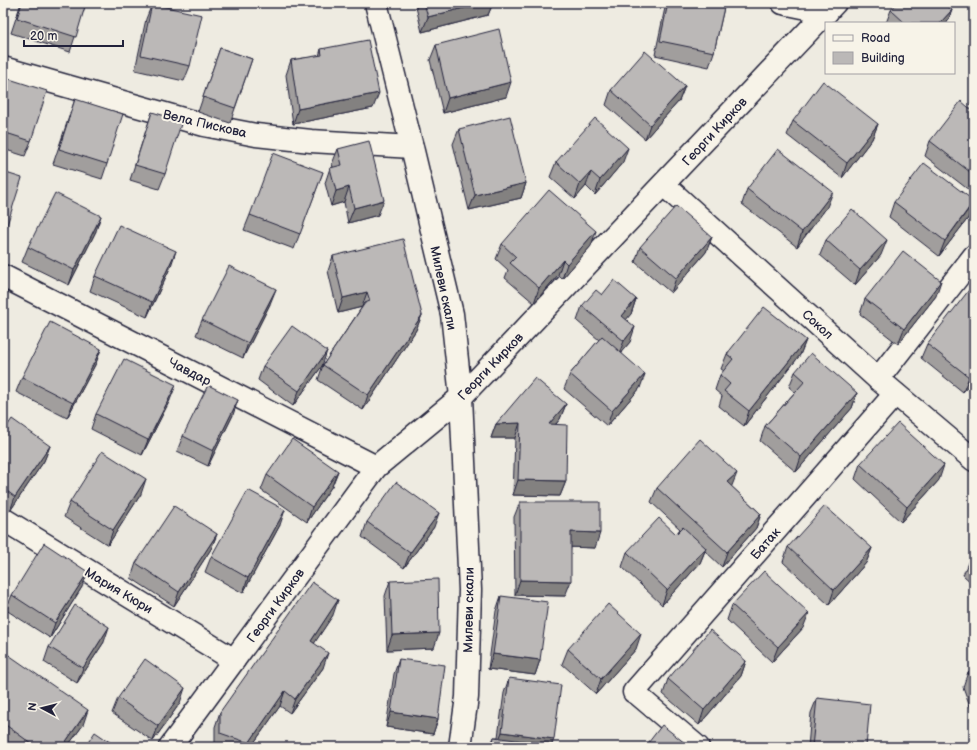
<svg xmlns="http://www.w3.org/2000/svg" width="977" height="750" font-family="'Balsamiq Sans',sans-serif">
  <rect width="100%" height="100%" fill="#eeebe1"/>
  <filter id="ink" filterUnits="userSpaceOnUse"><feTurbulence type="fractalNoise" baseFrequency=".025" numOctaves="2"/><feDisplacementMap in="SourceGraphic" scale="8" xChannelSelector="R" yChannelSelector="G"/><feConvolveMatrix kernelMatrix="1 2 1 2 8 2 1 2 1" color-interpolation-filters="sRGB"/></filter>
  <g filter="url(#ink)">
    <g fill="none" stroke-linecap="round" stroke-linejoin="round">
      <defs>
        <polyline id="service" points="634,692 699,747"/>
        <g id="minor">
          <polyline points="783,3 827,12"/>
          <polyline points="3,68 204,125 256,135 311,141 412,147"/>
          <polyline points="664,185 878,379 974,460"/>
          <polyline points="3,276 376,467"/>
          <polyline points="878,379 974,256"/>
          <polyline points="3,519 234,660"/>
          <polyline points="634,692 895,394"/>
          <polyline points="170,747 376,467 461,397"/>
        </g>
        <g id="tertiary">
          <polyline points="376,3 412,147 452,314 461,397 470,590 467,697 460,747"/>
          <polyline points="461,397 835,3"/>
        </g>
      </defs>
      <use href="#service" stroke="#22223b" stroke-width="23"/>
      <use href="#minor" stroke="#22223b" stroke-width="25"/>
      <use href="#tertiary" stroke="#22223b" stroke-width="25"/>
      <use href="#service" stroke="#f7f3e8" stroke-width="20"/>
      <use href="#minor" stroke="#f7f3e8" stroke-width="22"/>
      <use href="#tertiary" stroke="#f7f3e8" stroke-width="22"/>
    </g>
    <g fill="#a19e9d" stroke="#22223b">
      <polygon points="21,3 86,3 70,52 11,33"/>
      <polygon points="415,3 493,3 488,15 422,32"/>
      <polygon points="666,3 725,3 714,52 709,67 655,55"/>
      <polygon points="152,4 190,66 184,81 135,70 146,19"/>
      <polygon points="891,10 952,10 947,23 886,23"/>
      <polygon points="436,45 506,97 443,113 430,60"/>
      <polygon points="220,48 252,59 230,123 198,112"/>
      <polygon points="321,49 373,108 293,124 286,75 291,60 319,56"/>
      <polygon points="3,77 31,141 25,156 3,149"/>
      <polygon points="685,86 679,101 645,139 606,105 611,90"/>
      <polygon points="974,95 974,108 970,105"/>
      <polygon points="75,99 107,164 102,179 53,164"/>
      <polygon points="152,112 165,174 159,189 130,180 147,127"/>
      <polygon points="974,112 974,194 925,156 930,141"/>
      <polygon points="793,121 878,124 872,139 842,178 787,135"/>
      <polygon points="459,129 526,183 521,198 469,210 453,144"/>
      <polygon points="338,149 378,215 348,223 344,202 331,206 325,183 330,168 333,167 332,164"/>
      <polygon points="556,162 623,162 595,195 586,186 575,199 550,177"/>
      <polygon points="3,172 6,228 3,236"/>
      <polygon points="323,172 294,249 244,230 250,215"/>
      <polygon points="747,189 827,207 797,247 742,204"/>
      <polygon points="894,202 974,203 969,217 939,256 889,217"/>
      <polygon points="96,231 69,285 22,262 28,247"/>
      <polygon points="712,237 706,252 671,293 635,262 640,247"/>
      <polygon points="826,240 881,255 855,285 820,255"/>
      <polygon points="502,244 591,246 562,279 558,275 534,303 505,278 508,270 496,259"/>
      <polygon points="333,256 422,315 416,330 363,410 318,380 323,365 362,307 338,313 328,271"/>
      <polygon points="171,266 147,317 90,291 95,276"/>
      <polygon points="974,294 974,379 963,392 921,358 927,344"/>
      <polygon points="602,295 636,299 631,314 626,319 630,342 621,352 640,388 607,426 564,389 570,374 599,340 577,321 582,306"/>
      <polygon points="936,296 898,344 860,314 865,299"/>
      <polygon points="270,304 243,358 196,335 202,320"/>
      <polygon points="806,340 800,355 744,426 719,406 722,396 715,390 720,375 724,371 721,369 727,354"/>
      <polygon points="101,349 96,363 67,418 16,392 22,377"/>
      <polygon points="263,366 322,366 293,406 258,380"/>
      <polygon points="795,372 857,393 852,408 796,472 760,441 765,426 795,392 789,387"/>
      <polygon points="170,400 142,455 91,429 96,414"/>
      <polygon points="566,404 560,419 556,424 566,481 560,496 513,495 515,438 491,438 496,424"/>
      <polygon points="233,415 208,466 177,451 183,436"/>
      <polygon points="3,432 50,446 44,461 10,511 3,507"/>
      <polygon points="860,464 939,480 901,522 855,479"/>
      <polygon points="338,471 332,486 307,522 261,490 267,475"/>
      <polygon points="732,487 761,514 756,528 722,567 705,551 700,563 662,605 622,567 627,552 676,534 680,529 651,502 657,488"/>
      <polygon points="141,494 108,545 64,517 70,502"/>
      <polygon points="520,502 595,548 571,547 565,596 515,595 514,517"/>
      <polygon points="367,522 434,527 404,568 362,537"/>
      <polygon points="280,525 243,593 205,572 211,557"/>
      <polygon points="217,534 211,549 174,606 131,578 136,563"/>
      <polygon points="788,547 872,548 866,563 829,605 783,562"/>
      <polygon points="974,554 974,585 963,575 969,560"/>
      <polygon points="390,581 434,648 387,650 385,596"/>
      <polygon points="82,587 50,638 6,610 12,595"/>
      <polygon points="501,596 540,660 535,675 488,669 496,611"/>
      <polygon points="732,605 803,628 772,662 727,620"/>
      <polygon points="333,615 314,643 323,668 290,713 280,706 251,747 215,747 215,727 220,712"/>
      <polygon points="104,642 77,683 44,662 49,647"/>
      <polygon points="568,649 636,649 596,694 562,664"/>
      <polygon points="3,651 83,725 67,747 10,747 3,742"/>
      <polygon points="399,659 438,719 433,734 386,727 394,674"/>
      <polygon points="746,661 741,676 699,725 663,694 668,679"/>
      <polygon points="974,670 974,717 963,687 968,672"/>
      <polygon points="509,678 552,744 552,747 490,747 494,737 498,737 504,693"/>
      <polygon points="118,698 180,703 153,741 112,713"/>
      <polygon points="817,698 866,747 808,747 811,713"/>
    </g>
    <g fill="#838180" stroke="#22223b">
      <polygon points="483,3 493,3 488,15 422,32 428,17"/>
      <polygon points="952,10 947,23 940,23"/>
      <polygon points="511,82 506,97 443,113 448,98"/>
      <polygon points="685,86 679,101 645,139 650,125"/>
      <polygon points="379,93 373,108 293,124 298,109"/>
      <polygon points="878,124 872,139 842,178 847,163"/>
      <polygon points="628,148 623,162 595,195 600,180"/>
      <polygon points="591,172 586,186 575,199 580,184"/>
      <polygon points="526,183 521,198 469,210 475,195"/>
      <polygon points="349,187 344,202 331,206 336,191"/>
      <polygon points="833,192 827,207 797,247 802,232"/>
      <polygon points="384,200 378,215 348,223 354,208"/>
      <polygon points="974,202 969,217 939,256 945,241"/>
      <polygon points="101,216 96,231 69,285 74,270"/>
      <polygon points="596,231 591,246 562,279 567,264"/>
      <polygon points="712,237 706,252 671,293 676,278"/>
      <polygon points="887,240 881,255 855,285 860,270"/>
      <polygon points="176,251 171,266 147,317 152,302"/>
      <polygon points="563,260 558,275 534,303 539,288"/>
      <polygon points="941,281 936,296 898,344 904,329"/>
      <polygon points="276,289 270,304 243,358 248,343"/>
      <polygon points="367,292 362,307 338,313 343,298"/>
      <polygon points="636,299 631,314 617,331 622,316"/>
      <polygon points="422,315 416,330 363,410 368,395"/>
      <polygon points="635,327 630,342 618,356 624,341"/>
      <polygon points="806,340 800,355 744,426 749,411"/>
      <polygon points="101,349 96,363 67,418 73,403"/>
      <polygon points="327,351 322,366 293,406 299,391"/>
      <polygon points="974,371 974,379 963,392 969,377"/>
      <polygon points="645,374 640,388 607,426 612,411"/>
      <polygon points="176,385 170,400 142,455 148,440"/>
      <polygon points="857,393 852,408 796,472 801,457"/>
      <polygon points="238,400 233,415 208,466 213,451"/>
      <polygon points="566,404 560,419 543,439 549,424"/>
      <polygon points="520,423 515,438 491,438 496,424"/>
      <polygon points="50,446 44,461 10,511 15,497"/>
      <polygon points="944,465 939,480 901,522 907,507"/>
      <polygon points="338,471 332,486 307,522 312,507"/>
      <polygon points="737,473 731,488 727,482"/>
      <polygon points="146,479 141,494 108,545 113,530"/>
      <polygon points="518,480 566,481 560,496 513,495"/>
      <polygon points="285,510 280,525 243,593 248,578"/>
      <polygon points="439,513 434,527 404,568 410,553"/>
      <polygon points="761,514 756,528 722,567 727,552"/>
      <polygon points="571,532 600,533 595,548 566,547"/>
      <polygon points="217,534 211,549 174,606 179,592"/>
      <polygon points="706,548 700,563 662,605 667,590"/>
      <polygon points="872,548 866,563 829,605 834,590"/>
      <polygon points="88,572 82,587 50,638 55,623"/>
      <polygon points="520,580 571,581 565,596 515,595"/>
      <polygon points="338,600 333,615 306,656 311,641"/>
      <polygon points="809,613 803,628 772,662 778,647"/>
      <polygon points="109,627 104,642 77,683 83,668"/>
      <polygon points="439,633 434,648 387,650 392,635"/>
      <polygon points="641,634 636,649 596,694 601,679"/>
      <polygon points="328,653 323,668 290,713 295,699"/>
      <polygon points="493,654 540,660 535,675 488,669"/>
      <polygon points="746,661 741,676 699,725 704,710"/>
      <polygon points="185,688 180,703 153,741 158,726"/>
      <polygon points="285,691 280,706 251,747 247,747 249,743"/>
      <polygon points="88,710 83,725 67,747 62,747"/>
      <polygon points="391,712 438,719 433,734 386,727"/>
      <polygon points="502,732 554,739 551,747 496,747"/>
    </g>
    <g fill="#bbb8b7" stroke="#22223b">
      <polygon points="22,3 86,3 76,37 17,18"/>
      <polygon points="424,3 483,3 428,17"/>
      <polygon points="668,3 725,3 714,52 660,41"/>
      <polygon points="897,3 944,3 952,10 940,23 905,23 891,10"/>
      <polygon points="152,4 202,15 190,66 141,55"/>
      <polygon points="499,29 511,82 448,98 436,45"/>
      <polygon points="368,40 379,93 298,109 291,60 322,55 321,49"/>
      <polygon points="220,48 252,59 235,108 203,97"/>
      <polygon points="645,51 685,86 650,125 611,90"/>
      <polygon points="3,77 47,91 31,141 3,132"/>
      <polygon points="823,81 878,124 847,163 793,121"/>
      <polygon points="75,99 123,114 107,164 59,149"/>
      <polygon points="961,101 974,112 974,175 930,141"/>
      <polygon points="152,112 182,121 165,174 135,165"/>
      <polygon points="510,116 526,183 475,195 459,129"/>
      <polygon points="595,118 628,148 600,180 591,172 580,184 556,162"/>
      <polygon points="369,141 384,200 354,208 349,187 336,191 330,168 342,165 338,149"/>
      <polygon points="778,149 833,192 802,232 747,189"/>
      <polygon points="273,153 323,172 300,234 250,215"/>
      <polygon points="924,163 974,201 945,241 894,202"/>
      <polygon points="3,172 22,178 6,228 3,227"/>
      <polygon points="549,190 596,231 567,264 563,260 539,288 510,263 516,257 502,244"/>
      <polygon points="55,193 101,216 74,270 28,247"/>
      <polygon points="676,206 712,237 676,278 640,247"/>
      <polygon points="852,209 887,240 860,270 826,240"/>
      <polygon points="119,225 176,251 152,302 95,276"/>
      <polygon points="403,239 422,315 368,395 323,365 365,303 370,301 367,292 343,298 333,256"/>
      <polygon points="903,251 941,281 904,329 865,299"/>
      <polygon points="229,266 276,289 248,343 202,320"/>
      <polygon points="614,280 636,299 622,316 635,327 624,341 582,306 596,290 602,295"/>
      <polygon points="969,290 974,294 974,371 969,377 927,344"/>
      <polygon points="764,307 806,340 749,411 724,391 730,384 720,375 733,359 727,354"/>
      <polygon points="50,322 101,349 73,403 22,377"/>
      <polygon points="292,326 327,351 299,391 263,366"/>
      <polygon points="602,336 645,374 612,411 570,374"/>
      <polygon points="811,353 857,393 801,457 765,426 805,381 795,372"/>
      <polygon points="124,359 176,385 148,440 96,414"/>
      <polygon points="535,378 566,404 549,424 567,425 566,481 518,480 520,423 496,424"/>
      <polygon points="208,385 238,400 213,451 183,436"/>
      <polygon points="12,419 50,446 15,497 3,488 3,432"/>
      <polygon points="898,423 944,465 907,507 860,464"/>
      <polygon points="292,439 338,471 312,507 267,475"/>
      <polygon points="700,439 737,473 727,482 761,514 727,552 657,488"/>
      <polygon points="102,451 146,479 113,530 70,502"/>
      <polygon points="396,482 439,513 410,553 367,522"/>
      <polygon points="248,490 285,510 248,578 211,557"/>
      <polygon points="520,502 600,502 600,533 571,532 571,581 520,580"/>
      <polygon points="174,506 217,534 179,592 136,563"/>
      <polygon points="825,506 872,548 834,590 788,547"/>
      <polygon points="659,518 676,534 683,527 706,548 667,590 627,552"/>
      <polygon points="44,543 88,572 55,623 12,595"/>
      <polygon points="974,554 974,565 969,560"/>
      <polygon points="764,571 809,613 778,647 732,605"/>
      <polygon points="438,579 439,633 392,635 390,581"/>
      <polygon points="312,582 338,600 311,641 328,653 295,699 285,691 249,743 220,733 220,712"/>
      <polygon points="501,596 548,602 540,660 493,654"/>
      <polygon points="608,604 641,634 601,679 568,649"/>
      <polygon points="75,605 109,627 83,668 49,647"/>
      <polygon points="710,630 746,661 704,710 668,679"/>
      <polygon points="3,651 88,710 62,747 36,747 3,723"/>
      <polygon points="145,659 185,688 158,726 118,698"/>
      <polygon points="399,659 445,665 438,719 391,712"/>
      <polygon points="974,670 974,688 968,672"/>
      <polygon points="509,678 561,685 554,739 502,732"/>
      <polygon points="817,698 870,704 866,747 812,747"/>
      <polygon points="662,725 690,747 645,747"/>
      <polygon points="95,732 117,747 85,747"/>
      <polygon points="494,737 552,745 552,747 492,747"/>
    </g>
  </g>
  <g text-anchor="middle" stroke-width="4" stroke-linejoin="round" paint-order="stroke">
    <g font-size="13" fill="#22223b" stroke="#f7f3e8">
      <text transform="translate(205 123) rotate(13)" y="5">Вела Пискова</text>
      <text transform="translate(714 131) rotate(-47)" y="5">Георги Кирков</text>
      <text transform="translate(444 288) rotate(78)" y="5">Милеви скали</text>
      <text transform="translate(818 324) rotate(42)" y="5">Сокол</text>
      <text transform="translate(490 366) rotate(-46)" y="5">Георги Кирков</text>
      <text transform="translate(190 371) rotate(27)" y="5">Чавдар</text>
      <text transform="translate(765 543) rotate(-49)" y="5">Батак</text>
      <text transform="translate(119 590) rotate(31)" y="5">Мария Кюри</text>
      <text transform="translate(275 605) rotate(-54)" y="5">Георги Кирков</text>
      <text transform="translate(468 610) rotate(-89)" y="5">Милеви скали</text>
    </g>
  </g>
  <rect width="977" height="750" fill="none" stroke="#f7f3e8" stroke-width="16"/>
  <rect x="8" y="8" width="961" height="734" fill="none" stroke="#22223b" stroke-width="1.5" filter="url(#ink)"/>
  <rect x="825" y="22" width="130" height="52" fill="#f7f3e8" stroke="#a29fa3"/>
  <rect x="833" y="35" width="20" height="6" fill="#f7f3e8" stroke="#a29fa3"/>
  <text x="861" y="42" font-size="12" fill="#22223b">Road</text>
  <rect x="833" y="52" width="20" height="12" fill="#bbb8b7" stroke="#a29fa3"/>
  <text x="861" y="62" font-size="12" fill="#22223b">Building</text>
  <g transform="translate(42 708) rotate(277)" stroke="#f7f3e8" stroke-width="3" paint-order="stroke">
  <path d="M0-3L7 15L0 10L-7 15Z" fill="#22223b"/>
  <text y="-6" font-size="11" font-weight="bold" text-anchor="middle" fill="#22223b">N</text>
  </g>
  <path d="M24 40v6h99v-6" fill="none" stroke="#22223b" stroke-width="2"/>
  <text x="30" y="40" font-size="12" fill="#22223b" stroke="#f7f3e8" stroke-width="3" paint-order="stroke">20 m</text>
</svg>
